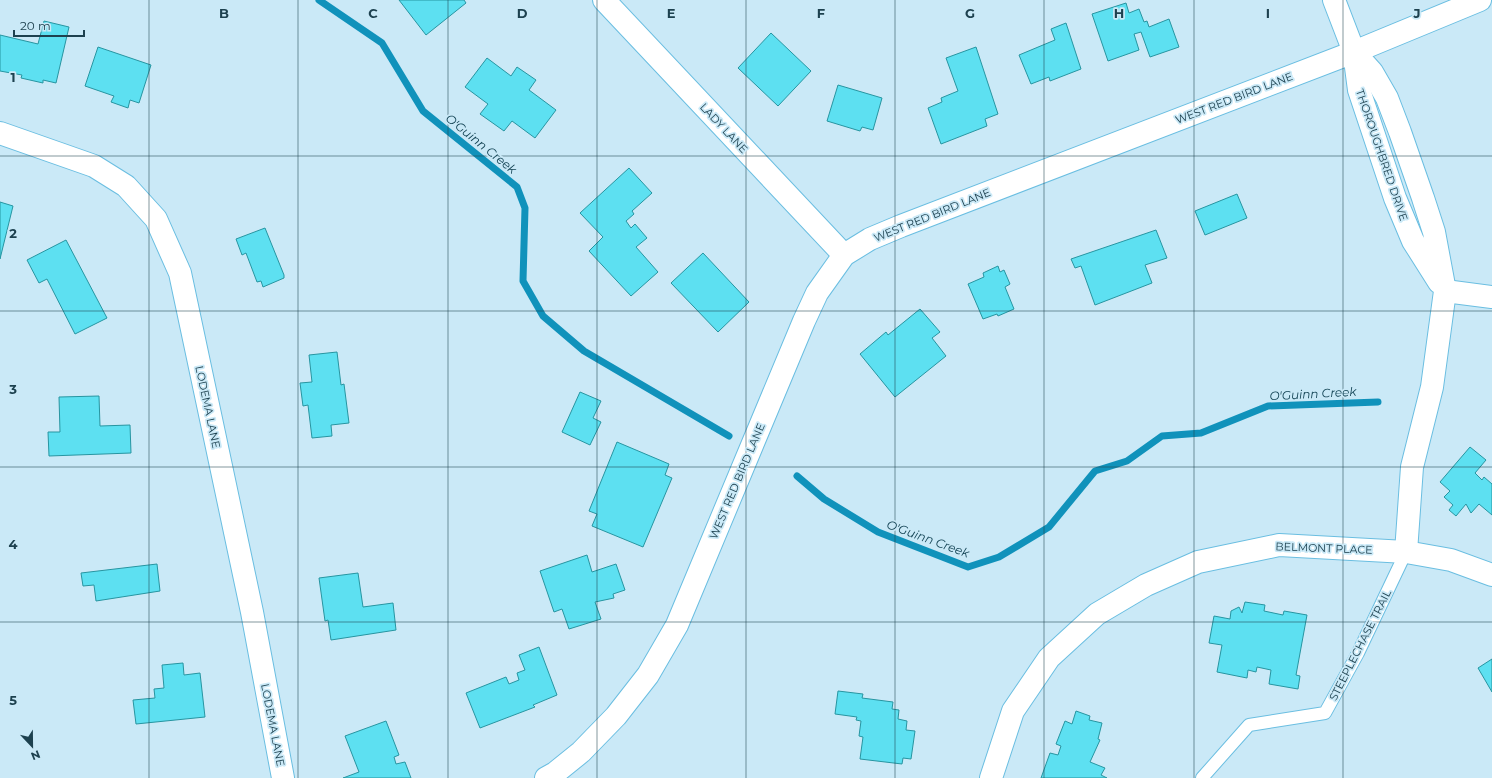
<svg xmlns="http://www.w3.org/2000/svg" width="1492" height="778" font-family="Montserrat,sans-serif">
  <rect width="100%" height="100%" fill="#cae9f7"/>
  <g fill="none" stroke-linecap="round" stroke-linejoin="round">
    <g stroke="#1092bb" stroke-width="7">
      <polyline points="319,0 382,43 423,111 517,187 525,208 523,281 543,316 584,351 729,436"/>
      <polyline points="797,476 824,499 878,532 968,567 999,557 1049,527 1095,471 1127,461 1162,436 1201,433 1268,406 1378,402"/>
    </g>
  </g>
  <g fill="#5de0f1" stroke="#2795a1">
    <polygon points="399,0 464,0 466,3 426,35"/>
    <polygon points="1126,3 1129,13 1139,9 1144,22 1147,21 1149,27 1169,19 1179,47 1150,57 1141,32 1134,34 1139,50 1108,61 1092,14"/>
    <polygon points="44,21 69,27 56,83 43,80 43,83 21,78 22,75 0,71 0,35 38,44"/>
    <polygon points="1066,23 1081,69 1050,81 1049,77 1031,84 1019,55 1055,40 1051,29"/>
    <polygon points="771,33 811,71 778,106 738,68"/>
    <polygon points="98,47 151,65 139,103 130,100 128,108 111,102 114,96 85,86"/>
    <polygon points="976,47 998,114 985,119 987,126 941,144 928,108 942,102 941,98 958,91 946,58"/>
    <polygon points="487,58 511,76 517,67 536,80 529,90 556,110 535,138 512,121 504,131 480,114 488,104 465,87"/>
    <polygon points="838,85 882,98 873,130 862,127 860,131 827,121"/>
    <polygon points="629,168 652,193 632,211 634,214 626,221 631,228 635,224 647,238 636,247 658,272 631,296 589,251 603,237 580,213"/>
    <polygon points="1237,194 1247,218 1205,235 1195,211"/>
    <polygon points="0,202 13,206 0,259"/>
    <polygon points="265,228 284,275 284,278 263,287 261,281 257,282 246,253 242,255 236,239"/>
    <polygon points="1156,230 1167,258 1145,265 1152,283 1095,305 1081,266 1075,268 1071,259"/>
    <polygon points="66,240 107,318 75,334 47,279 39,283 27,260"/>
    <polygon points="703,253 749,302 718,332 671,283"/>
    <polygon points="998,266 1000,272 1004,270 1010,284 1005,287 1014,309 998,316 997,314 983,319 968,284 984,277 983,273"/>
    <polygon points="920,309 940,332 932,338 946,356 895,397 860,354 886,332 888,335"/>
    <polygon points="337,352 341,385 344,384 349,423 331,425 332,436 312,438 308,405 303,406 300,383 312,382 309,355"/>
    <polygon points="580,392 601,401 593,418 601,422 590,445 562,432"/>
    <polygon points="99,396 100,426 130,425 131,453 49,456 48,432 60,432 59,397"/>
    <polygon points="617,442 669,464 665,475 672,478 643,547 592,526 597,514 589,511"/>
    <polygon points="1470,447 1486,460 1475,473 1482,480 1484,477 1492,484 1492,515 1479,504 1471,513 1466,504 1456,516 1449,510 1453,505 1444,497 1450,491 1440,482"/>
    <polygon points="587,555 592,572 616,564 625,590 613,594 614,598 595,602 601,619 569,629 562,609 554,612 540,571"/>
    <polygon points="157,564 160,591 96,601 94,585 83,586 81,573"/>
    <polygon points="358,573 363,607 393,603 396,630 331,640 328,620 325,621 319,578"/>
    <polygon points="1245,602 1265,605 1264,611 1283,615 1284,611 1307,615 1296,675 1300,676 1298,689 1269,684 1271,670 1257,667 1256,672 1248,670 1247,678 1217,672 1222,645 1209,643 1214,616 1230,619 1231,611 1239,607 1242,613"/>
    <polygon points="539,647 557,695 533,705 535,707 480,728 466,693 506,677 509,684 519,680 517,673 525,670 519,655"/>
    <polygon points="1492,659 1492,692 1478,668"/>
    <polygon points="183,663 184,675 200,673 205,717 136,724 133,700 155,698 154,689 164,688 162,665"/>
    <polygon points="838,691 863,694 862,698 893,702 892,709 899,710 898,719 907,721 906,730 915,731 911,759 903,758 902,764 860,759 863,737 859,736 861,721 856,720 857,717 835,714"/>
    <polygon points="1076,711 1090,716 1089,720 1102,723 1098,739 1100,740 1090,762 1105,768 1101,775 1107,778 1041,778 1050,753 1058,755 1061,746 1056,744 1065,721 1072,724"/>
    <polygon points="386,721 399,755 394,757 396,764 405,762 411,778 343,778 359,772 345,736"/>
  </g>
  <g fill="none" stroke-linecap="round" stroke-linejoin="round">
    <defs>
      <polyline id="lane" points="1202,778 1249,725 1325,713 1358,653 1406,552"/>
      <g id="street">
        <polyline points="604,0 844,255"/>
        <polyline points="1334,0 1354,52 1359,90 1395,198 1413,241 1439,282"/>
        <polyline points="1354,52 1372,72 1387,98 1400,132 1423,198 1434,232 1445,291 1432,387 1412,467 1406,552"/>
        <polyline points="0,133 94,166 126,186 156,219 180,273 252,612 283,778"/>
        <polyline points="1445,291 1492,297"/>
        <polyline points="991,778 1013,711 1049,658 1097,614 1146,585 1198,562 1279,545 1406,552 1451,560 1492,575"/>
      </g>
      <polyline id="secondary" points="546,778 555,773 581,752 616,716 648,675 677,625 804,321 817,293 844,255 870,239 901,226 1354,52 1480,0"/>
    </defs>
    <use href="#lane" stroke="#6abee1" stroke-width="14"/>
    <use href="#street" stroke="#6abee1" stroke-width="24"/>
    <use href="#secondary" stroke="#6abee1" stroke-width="24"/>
    <use href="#lane" stroke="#fff" stroke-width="12"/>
    <use href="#street" stroke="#fff" stroke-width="22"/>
    <use href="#secondary" stroke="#fff" stroke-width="22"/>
  </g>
  <path fill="none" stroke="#1d414f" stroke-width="1" stroke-opacity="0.55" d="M149,0V778M298,0V778M448,0V778M597,0V778M746,0V778M895,0V778M1044,0V778M1194,0V778M1343,0V778M0,156H1492M0,311H1492M0,467H1492M0,622H1492"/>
  <g text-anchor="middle" stroke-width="3.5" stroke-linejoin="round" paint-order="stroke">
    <g font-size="11" fill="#1d414f" stroke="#cae9f7">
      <text transform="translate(1234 98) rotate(-21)" y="4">WEST RED BIRD LANE</text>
      <text transform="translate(724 128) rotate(47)" y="4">LADY LANE</text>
      <text transform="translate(1382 155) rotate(71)" y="4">THOROUGHBRED DRIVE</text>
      <text transform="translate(932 215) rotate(-22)" y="4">WEST RED BIRD LANE</text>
      <text transform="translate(208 407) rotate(78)" y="4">LODEMA LANE</text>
      <text transform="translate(737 481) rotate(-67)" y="4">WEST RED BIRD LANE</text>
      <text transform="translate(1324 548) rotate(2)" y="4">BELMONT PLACE</text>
      <text transform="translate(1360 645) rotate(-63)" y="4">STEEPLECHASE TRAIL</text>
      <text transform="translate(273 725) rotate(79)" y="4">LODEMA LANE</text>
    </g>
    <g font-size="12" font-style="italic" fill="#0d3e4f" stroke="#cae9f7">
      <text transform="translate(481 144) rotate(39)" y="4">O'Guinn Creek</text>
      <text transform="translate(1313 394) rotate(-3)" y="4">O'Guinn Creek</text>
      <text transform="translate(928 539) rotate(20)" y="4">O'Guinn Creek</text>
    </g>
  </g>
  <g font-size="13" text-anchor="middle" font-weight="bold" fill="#1d414f" stroke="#cae9f7" stroke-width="3.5" stroke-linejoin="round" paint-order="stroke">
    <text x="224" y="18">B</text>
    <text x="373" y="18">C</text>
    <text x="522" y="18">D</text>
    <text x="671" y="18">E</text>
    <text x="821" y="18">F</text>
    <text x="970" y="18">G</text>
    <text x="1119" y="18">H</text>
    <text x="1268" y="18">I</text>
    <text x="1417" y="18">J</text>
    <text x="13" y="82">1</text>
    <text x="13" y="238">2</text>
    <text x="13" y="394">3</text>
    <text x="13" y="549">4</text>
    <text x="13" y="705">5</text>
  </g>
  <g transform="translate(32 746) rotate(158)" stroke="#cae9f7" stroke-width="3" paint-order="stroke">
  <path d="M0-3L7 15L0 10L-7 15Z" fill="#1d414f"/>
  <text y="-6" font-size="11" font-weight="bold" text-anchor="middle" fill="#1d414f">N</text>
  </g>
  <path d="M14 30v6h70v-6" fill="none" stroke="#1d414f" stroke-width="2"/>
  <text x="20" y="30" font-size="12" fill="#1d414f" stroke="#cae9f7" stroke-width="3" paint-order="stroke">20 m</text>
</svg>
